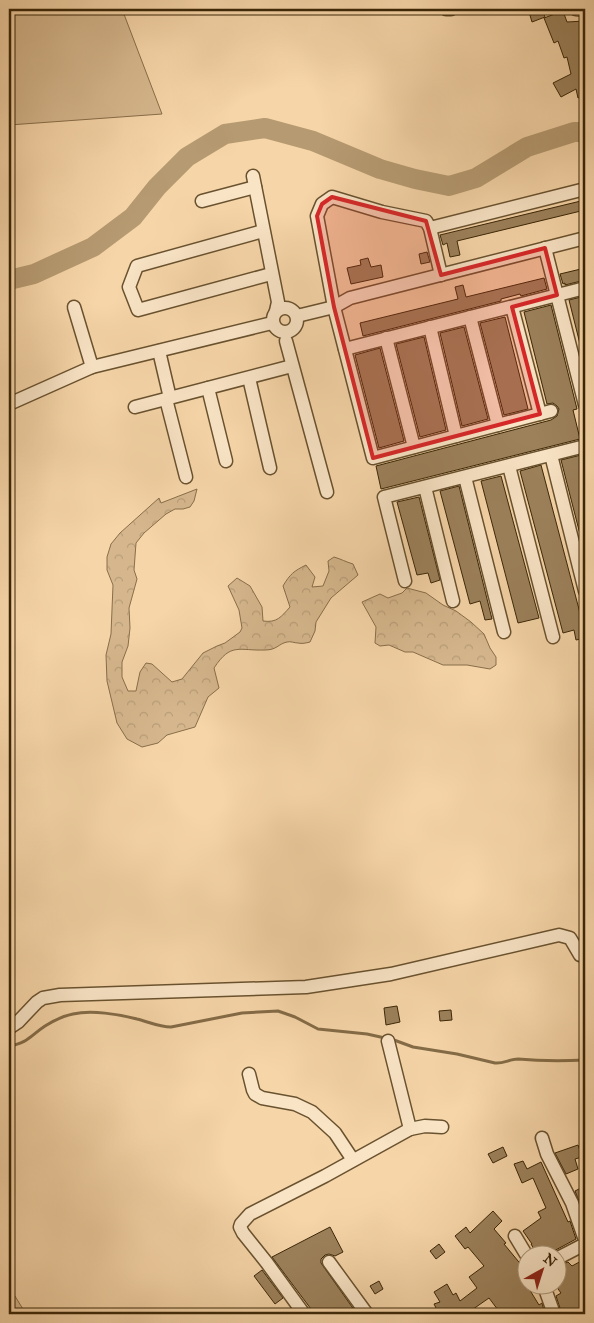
<svg xmlns="http://www.w3.org/2000/svg" width="594" height="1323" font-family="'IM FELL Great Primer',serif">
  <defs>
    <pattern id="forest-crowns" width="20" height="18" patternUnits="userSpaceOnUse" patternTransform="scale(1.25)"><rect width="20" height="18" fill="#d6b78d"/><path d="M2 6a3 3 0 1 1 6 0M12 15a3 3 0 1 1 6 0" fill="none" stroke="#b89d78"/></pattern>
  </defs>
  <rect width="100%" height="100%" fill="#f6d5a8"/>
  <filter id="stains"><feTurbulence type="fractalNoise" baseFrequency=".004" numOctaves="4"/><feColorMatrix values="0 0 0 0 .2 0 0 0 0 .09 0 0 0 0 .02 0 0 0 .5 -.17"/></filter>
  <radialGradient id="worn" r=".72"><stop offset=".6" stop-color="#630" stop-opacity="0"/><stop offset="1" stop-color="#630" stop-opacity=".3"/></radialGradient>
  <g fill="#d6b78d" stroke="#886e4a">
    <polygon points="9,9 122,9 162,114 9,125"/>
    <polygon points="10,1288 26,1314 9,1314 9,1289"/>
  </g>
  <g fill="url(#forest-crowns)" stroke="#886e4a">
    <path d="M197,489L194,501L190,507L183,509H175L166,514L144,533L136,543L134,570L137,579L129,608L130,628L128,646L122,662V677L128,691H136L140,672L146,663L152,664L172,682L182,679L203,653L217,646L225,643L240,632L242,628L239,610L228,586L237,578L250,586L262,607L263,621C277,623 281,617 290,607L283,586C290,574 294,571 306,565L315,577L312,587L323,586L329,571L328,561L334,557C341,559 346,562 353,564L358,575L331,598L316,622L315,631L310,642C306,643 302,644 298,643C294,643 291,641 287,642C278,644 277,650 265,650C239,651 231,642 214,668L219,688L208,697L195,727L167,735L158,743L142,747L127,739L117,723L107,681L106,655L111,634L113,585L107,570V557L111,544L120,533L159,498L161,503Z"/>
    <polygon points="407,588 426,593 443,605 456,611 471,622 484,634 490,648 496,657 496,665 490,669 467,665 443,665 413,652 405,652 389,645 380,646 375,643 376,627 362,602 380,594 388,598 402,593"/>
  </g>
  <g fill="none" stroke-linecap="round" stroke-linejoin="round">
    <path stroke="#846c47" stroke-width="3" d="M9,1046C28,1043 30,1036 45,1026C53,1021 63,1016 73,1014C91,1010 119,1014 137,1019C149,1022 159,1027 171,1027L242,1013L278,1011L295,1017L318,1029L367,1034L394,1040L413,1047L457,1054L495,1063C503,1064 510,1059 518,1059C540,1061 563,1061 585,1060"/>
    <polyline stroke="#b69a71" stroke-width="20" points="9,280 34,274 93,247 133,217 157,187 187,157 225,134 265,128 313,141 380,169 415,179 449,186 476,178 527,147 574,132 585,132"/>
  </g>
  <g fill="#9c815b" stroke="#3a2607">
    <polygon points="538,9 542,9 545,17 532,22 529,12"/>
    <polygon points="563,11 567,22 585,21 585,57 581,58 585,74 585,96 578,98 576,89 561,97 553,83 571,74 567,57 564,58 558,41 554,43 544,18"/>
    <polygon points="585,200 585,210 457,241 460,255 450,257 447,243 443,245 440,235"/>
    <polygon points="427,252 430,262 421,264 419,254"/>
    <polygon points="368,258 371,267 381,265 383,277 351,284 347,268 361,265 360,260"/>
    <polygon points="585,268 585,280 565,285 565,283 563,284 560,274"/>
    <polygon points="544,278 547,289 521,296 520,294 501,299 501,301 363,336 360,323 458,299 455,287 463,285 466,297"/>
    <polygon points="585,296 585,351 582,352 569,300"/>
    <polygon points="551,305 577,409 573,410 580,439 381,489 376,466 551,420 557,416 559,409 557,406 553,403 547,404 524,312"/>
    <polygon points="505,317 528,409 504,415 480,323"/>
    <polygon points="464,327 488,419 462,426 440,333"/>
    <polygon points="424,337 446,430 420,437 396,344"/>
    <polygon points="380,348 404,441 379,448 355,355"/>
    <polygon points="585,454 585,541 582,542 561,460"/>
    <polygon points="541,465 585,632 585,638 576,640 574,630 563,633 520,471"/>
    <polygon points="501,476 539,618 518,623 481,481"/>
    <polygon points="459,486 492,619 485,620 480,601 470,604 440,491"/>
    <polygon points="419,497 440,580 431,583 428,573 417,575 397,502"/>
    <polygon points="397,1006 400,1022 386,1025 384,1008"/>
    <polygon points="451,1010 452,1020 440,1021 439,1011"/>
    <polygon points="578,1145 582,1157 575,1159 578,1169 566,1174 555,1153"/>
    <polygon points="503,1147 507,1156 493,1163 488,1154"/>
    <polygon points="523,1161 527,1169 541,1162 568,1222 570,1221 576,1239 552,1252 549,1256 538,1256 531,1244 532,1244 523,1231 541,1218 538,1212 546,1208 533,1178 522,1183 514,1164"/>
    <polygon points="585,1186 585,1216 575,1191"/>
    <polygon points="493,1211 502,1221 494,1229 506,1243 504,1244 523,1267 518,1271 539,1305 542,1303 545,1314 501,1314 489,1298 466,1314 439,1314 434,1304 440,1302 434,1292 447,1284 453,1295 456,1293 460,1301 477,1288 469,1277 484,1266 468,1247 465,1249 455,1236 466,1227 470,1233"/>
    <polygon points="330,1227 343,1252 335,1256 329,1254 325,1255 321,1259 321,1263 357,1314 312,1314 311,1309 272,1257"/>
    <polygon points="439,1244 445,1252 436,1259 430,1251"/>
    <polygon points="585,1259 585,1314 562,1314 556,1296 561,1293 556,1286 556,1267 568,1262 572,1266"/>
    <polygon points="262,1270 283,1298 275,1304 254,1276"/>
    <polygon points="379,1281 383,1289 375,1294 370,1286"/>
  </g>
  <g fill="none" stroke-linecap="round" stroke-linejoin="round">
    <defs>
      <g id="minor">
        <polyline points="446,9 451,9"/>
        <polyline points="576,9 585,10"/>
        <polyline points="253,176 278,302 276,311"/>
        <polyline points="202,201 255,187"/>
        <polyline points="430,228 585,189"/>
        <polyline points="263,231 137,266 129,287 138,310 271,274"/>
        <polyline points="545,248 585,405"/>
        <polyline points="441,275 430,228 426,221 382,212 332,197 322,204 317,216 334,307 373,458 551,411"/>
        <polyline points="74,307 92,367"/>
        <polyline points="512,307 540,414"/>
        <circle cx="285" cy="320" r="12"/>
        <polyline points="297,316 334,307 350,298 585,238"/>
        <polyline points="470,317 498,425"/>
        <polyline points="430,327 456,436"/>
        <polyline points="386,338 414,447"/>
        <polyline points="286,341 327,492"/>
        <polyline points="345,349 585,288"/>
        <polyline points="159,351 170,398"/>
        <polyline points="249,378 270,468"/>
        <polyline points="208,388 226,461"/>
        <polyline points="166,399 186,477"/>
        <polyline points="9,404 92,367 272,323"/>
        <polyline points="135,407 292,366"/>
        <polyline points="551,455 585,591"/>
        <polyline points="509,466 553,637"/>
        <polyline points="465,477 504,632"/>
        <polyline points="425,487 453,601"/>
        <polyline points="405,581 384,497 585,446"/>
        <polyline points="9,1028 18,1022 37,1002 43,998 60,995 306,987 391,974 559,935 570,938 580,955 585,954"/>
        <polyline points="249,1074 253,1090 255,1094 262,1098 295,1104 312,1112 335,1133 353,1160"/>
        <polyline points="410,1129 425,1126 442,1127"/>
        <polyline points="542,1138 547,1154 572,1203 585,1240"/>
        <polyline points="515,1236 527,1256"/>
        <polyline points="556,1259 585,1244"/>
        <polyline points="329,1262 367,1314"/>
        <polyline points="544,1286 554,1314"/>
        <polyline points="304,1314 267,1263 243,1233 240,1227 241,1224 250,1214 325,1176 410,1129 388,1041"/>
      </g>
    </defs>
    <use href="#minor" stroke="#69522f" stroke-width="15"/>
    <use href="#minor" stroke="#f9e4c6" stroke-width="12"/>
  </g>
  <path fill="#d62828" fill-opacity="0.2" stroke="#d62828" stroke-width="4" stroke-linejoin="round" d="M332,197L426,221L441,275L545,248L557,295L512,307L540,414L373,458L334,307L317,216L322,204Z"/>
  <rect width="594" height="1323" fill="none" stroke="#f6d5a8" stroke-width="30"/>
  <rect x="10" y="10" width="574" height="1303" fill="none" stroke="#3a2607" stroke-width="2.5"/>
  <rect x="15" y="15" width="564" height="1293" fill="none" stroke="#3a2607"/>
  <g transform="translate(542 1270) rotate(39)"><circle r="24" fill="#f9e4c6" stroke="#ad987a"/>
  <path d="M0-4L9 19L0 12L-9 19Z" fill="#8f2418"/>
  <text y="-8" font-size="14" font-weight="bold" text-anchor="middle" fill="#3a2607">N</text>
  </g>
  <rect width="100%" height="100%" filter="url(#stains)"/>
  <rect width="100%" height="100%" fill="url(#worn)"/>
</svg>
